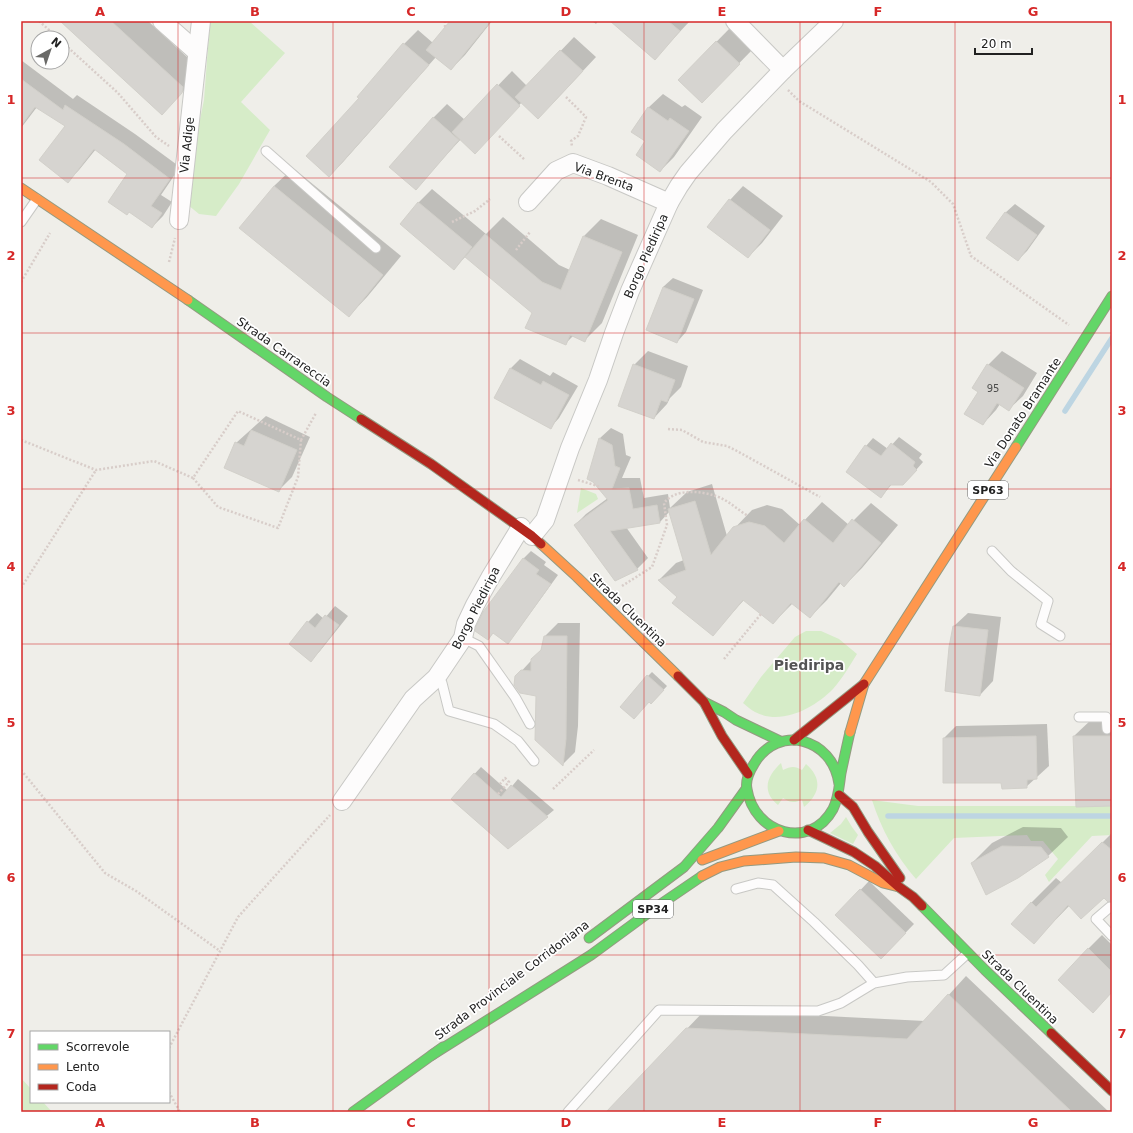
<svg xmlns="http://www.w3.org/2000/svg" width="1133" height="1133" font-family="'DejaVu Sans',sans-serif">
  <rect width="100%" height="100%" fill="#efeee9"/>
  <g fill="#d6ecc8">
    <polygon points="210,21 249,21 285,53 241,102 270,130 239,184 216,216 199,214 188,205 192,158 204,100"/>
    <polygon points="581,488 596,494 598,499 577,513"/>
    <path d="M806,631H821L839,639L857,654C850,665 842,679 833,689C814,708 782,726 755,712C751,710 747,706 743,703L761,677L795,637Z"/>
    <path d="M781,763L783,770C791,766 795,766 802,770L806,764C822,778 821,793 804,807L802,800C794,803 790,803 783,798L778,805C761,791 767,776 781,763Z"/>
    <path d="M872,800L918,806H1112V835L1092,836L1049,882L1045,875L1058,859L1043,841H1031L1027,835L954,838L916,879C896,856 881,829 872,800Z"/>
    <polygon points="846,817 852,827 858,835 853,844 830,833 841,824"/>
    <polygon points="21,1078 31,1089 31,1102 43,1102 52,1112 21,1112"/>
  </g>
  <g fill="#0003">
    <polygon points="61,21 148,21 200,69 200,74 162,113"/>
    <polygon points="451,21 492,21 465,55 451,69 436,57 343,162 329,176 360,98 404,44 418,30 433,43"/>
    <polygon points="592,21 598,21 596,24"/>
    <polygon points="612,21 690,21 655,58"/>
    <polygon points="730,28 753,49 716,87 679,80"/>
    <polygon points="574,37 596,57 552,104 522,102 488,139 461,139 416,188 433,118 447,104 465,120 512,71 527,86"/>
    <polygon points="21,60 73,99 77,95 135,134 180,167 161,195 172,202 163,216 152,227 130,211 128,174 96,149 79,170 68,181 66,126 37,107 21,128"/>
    <polygon points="663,94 682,107 685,105 702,117 674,157 660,171 647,141 633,131 649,107"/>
    <polygon points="293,168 401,256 367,297 349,316 274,186"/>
    <polygon points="743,186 783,216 762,243 748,257 730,200"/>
    <polygon points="432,189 486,234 503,217 559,265 570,270 584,236 601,219 638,235 602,323 585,340 573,336 566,343 533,313 466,256 454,269 418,203"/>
    <polygon points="1015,204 1045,226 1027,251 1018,260 1005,213"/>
    <polygon points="673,278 703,290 686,332 677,342 663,287"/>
    <polygon points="648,351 688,366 681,387 670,398 667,404 654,418 634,365"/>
    <polygon points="1002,351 1037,373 1023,396 1009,409 1000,404 996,410 983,424 979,392 988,365"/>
    <polygon points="520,359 550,376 553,372 578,386 559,418 550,428 495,398 511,368"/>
    <polygon points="266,416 310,437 292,477 278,491 236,443"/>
    <polygon points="611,428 623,434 626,455 631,457 622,478 640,478 644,498 668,494 670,508 687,492 712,484 727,536 752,510 767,505 782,509 800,525 822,502 849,525 871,503 898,525 862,568 844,586 841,583 827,600 810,617 793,603 773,623 744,600 713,634 679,597 659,580 676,563 684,560 670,511 660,522 626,527 648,558 637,569 615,579 575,525 586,514 608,498 600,438"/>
    <polygon points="899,437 922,454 919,458 923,462 910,477 892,484 881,497 847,472 866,446 873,438 888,449"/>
    <polygon points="531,551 546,562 544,565 558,575 515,634 508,642 494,632 488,639 523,559"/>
    <polygon points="335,606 348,616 320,651 311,660 308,622 317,613 324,619"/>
    <polygon points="968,613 1001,617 993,681 980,695 954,626"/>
    <polygon points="558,623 580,623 578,726 575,752 562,765 537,695 516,677 541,650 545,636"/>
    <polygon points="652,672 667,686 656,698 649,701 648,676"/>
    <polygon points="1093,718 1112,718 1112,805 1074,736"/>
    <polygon points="1047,724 1049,766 1026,787 1002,782 944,738 956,726"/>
    <polygon points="481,767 508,791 518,779 554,810 508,848 452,798"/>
    <polygon points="1023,827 1061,828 1068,837 1048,856 972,863 992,843"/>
    <polygon points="1112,833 1112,900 1104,896 1070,905 1034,942 1031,903 1056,878 1062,883"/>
    <polygon points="869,881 914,924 881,958 837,915"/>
    <polygon points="1102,935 1112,945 1112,992 1088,949"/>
    <polygon points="966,976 1109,1112 607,1112 705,1010 925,1021"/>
  </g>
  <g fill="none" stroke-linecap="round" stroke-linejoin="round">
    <g stroke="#bdd5e2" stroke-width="5.5">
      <polyline points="1065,411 1112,338"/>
      <polyline points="888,816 1112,816"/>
    </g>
  </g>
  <g fill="#d6d4d0" stroke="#d2d0ca">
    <polygon points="60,21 111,21 183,87 182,93 162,115"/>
    <polygon points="450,21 491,21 451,70 426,50"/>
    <polygon points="610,21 668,21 680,31 655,60"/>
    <polygon points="716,41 740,64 702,103 678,80"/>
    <polygon points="403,43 429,65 329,177 306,156 359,98 357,97"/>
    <polygon points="560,50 583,71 538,119 515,97"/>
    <polygon points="21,79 63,110 65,105 124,144 170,179 151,206 162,213 152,228 129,212 127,215 108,202 127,174 94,149 68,183 39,160 65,126 35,107 21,126"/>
    <polygon points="497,84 520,106 475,154 452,132"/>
    <polygon points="648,107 668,121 670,118 689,131 660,172 636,155 645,141 631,132"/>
    <polygon points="433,117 459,140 416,190 389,167"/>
    <polygon points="274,186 383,275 349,317 239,228"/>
    <polygon points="729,199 770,230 748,258 707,227"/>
    <polygon points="418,202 472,247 454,270 400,224"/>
    <polygon points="1005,212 1037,235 1018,261 986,238"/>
    <polygon points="485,234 542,282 561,290 583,236 622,252 585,342 570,335 566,345 525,328 532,313 465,257"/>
    <polygon points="663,287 694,299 677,343 646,330"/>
    <polygon points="633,364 675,380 667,402 661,400 654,419 618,406"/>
    <polygon points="987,364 1024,388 1009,411 997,403 983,425 964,414 978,392 972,388"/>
    <polygon points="510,368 541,385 543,381 569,395 551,429 494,398"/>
    <polygon points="251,430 297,450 279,492 224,468 235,442 244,446"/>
    <polygon points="599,438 612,445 615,466 620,468 612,489 629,488 633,509 657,505 660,523 610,531 638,570 615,581 574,525 608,500 593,482 587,479"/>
    <polygon points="891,443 915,462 913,466 917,470 903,485 890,485 881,498 846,472 865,445 881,456"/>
    <polygon points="695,501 711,555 733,527 749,522 765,526 784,543 804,519 833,543 852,519 881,543 844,587 839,582 810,618 791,603 773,624 743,600 713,636 672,603 677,597 658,580 686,570 668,509"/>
    <polygon points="523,558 539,570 536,574 551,584 508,644 493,633 488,640 475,631 476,627 483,612"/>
    <polygon points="325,615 339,625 311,662 289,644 307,621 315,628"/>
    <polygon points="953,626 988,630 980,696 945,691 949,647"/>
    <polygon points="544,636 567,636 566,739 563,766 535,740 536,696 520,693 514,685 515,676 521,670 531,671 531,659 541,650"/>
    <polygon points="647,675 664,690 651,704 649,702 634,719 620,707"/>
    <polygon points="1036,736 1037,779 1027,780 1027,788 1002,789 1001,783 943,783 943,738"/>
    <polygon points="1073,736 1112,736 1112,806 1076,807"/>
    <polygon points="474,773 501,797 511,785 548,817 508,849 451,799"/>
    <polygon points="1102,842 1112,850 1112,901 1108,902 1104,898 1081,919 1068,905 1034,944 1011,924 1031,902 1036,907"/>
    <polygon points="1002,846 1041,847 1049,857 1018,878 986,895 971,863"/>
    <polygon points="860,889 906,933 881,959 835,915"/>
    <polygon points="1088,948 1112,972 1112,992 1093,1013 1058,980"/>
    <polygon points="948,994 1072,1112 606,1112 686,1028 907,1039"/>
  </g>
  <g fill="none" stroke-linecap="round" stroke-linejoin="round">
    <defs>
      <g id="lane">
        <polyline points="266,151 376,248"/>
        <polyline points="21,222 37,199"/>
        <polyline points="992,551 1011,571 1048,601 1041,624 1060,636"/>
        <polyline points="463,638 479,646 515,697 530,724"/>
        <polyline points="436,678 442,683 449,711 494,724 518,741 534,761"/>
        <polyline points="1079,717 1106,717 1107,729"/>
        <polyline points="736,889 758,883 773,885 814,922 858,965 874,983"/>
        <polyline points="1110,907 1096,919 1112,936"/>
        <polyline points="568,1112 659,1010 818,1011 841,1003 874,983 907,977 944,975 968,953"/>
      </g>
      <g id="street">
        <polyline points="162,21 197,52"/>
        <polyline points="735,21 783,70"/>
        <polyline points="528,202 556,171 573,163 608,176 669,203"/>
        <polyline points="179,220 201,21"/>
        <polyline points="532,536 545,520 570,448 598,380 614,333 630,291 669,203 679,186 688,173 724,131 783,70 834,21"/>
        <polyline points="342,801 413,699 436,678 463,638 466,624 475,605 490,578 521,527"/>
      </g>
      <g id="fast">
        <polyline points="188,300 327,397 361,419"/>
        <polyline points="1016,447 1112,296"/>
        <polyline points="704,702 724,712 736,720 780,741"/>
        <path d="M839,784C833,738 778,723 754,764C749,772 745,780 747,789C754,834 810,851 833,809C839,797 839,786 841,773C844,759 847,745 850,732"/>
        <polyline points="922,906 985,970 1051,1033"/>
        <polyline points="589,938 684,867 718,828 746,789"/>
        <polyline points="432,1055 591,955 655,908 702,876"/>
        <polyline points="353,1112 443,1047"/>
      </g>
      <g id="slow">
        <polyline points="21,188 188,300"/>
        <polyline points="541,544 577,577 678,676"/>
        <polyline points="850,732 864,684 1016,447"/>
        <polyline points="702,860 779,831"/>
        <polyline points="702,876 720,867 744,861 796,857 824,858 849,865 883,883 899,887"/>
      </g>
      <g id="jam">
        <polyline points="361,419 431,464 532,536 541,544"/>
        <polyline points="678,676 704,702 722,736 748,774"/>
        <polyline points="794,740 864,684"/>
        <polyline points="839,795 853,807 868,832 900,878"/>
        <polyline points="808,830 854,852 875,866 899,887 913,897 922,906"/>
        <polyline points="1051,1033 1112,1091"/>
      </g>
    </defs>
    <use href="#lane" stroke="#c8c8c5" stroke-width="11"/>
    <use href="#street" stroke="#c8c8c5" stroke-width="20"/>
    <use href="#fast" stroke="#949a80" stroke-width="11"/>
    <use href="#slow" stroke="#949a80" stroke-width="11"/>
    <use href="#jam" stroke="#949a80" stroke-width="11"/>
    <g stroke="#d8cdc9" stroke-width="2.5" stroke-dasharray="2 2" stroke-linecap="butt">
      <polyline points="39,21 58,38"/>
      <polyline points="445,21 445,27"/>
      <polyline points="62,42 118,93 156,137 169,146"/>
      <polyline points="788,90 799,101 931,182 953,204 971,256 1069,325"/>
      <polyline points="566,97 586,117 578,136 571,141 572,146"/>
      <polyline points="499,136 525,160"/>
      <polyline points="452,222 475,211 490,199"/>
      <polyline points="516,250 530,232"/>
      <polyline points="169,262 175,238"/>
      <polyline points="21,282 50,233"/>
      <polyline points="668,429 682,430 703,442 727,446 737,451 820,497"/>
      <polyline points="21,440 96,470 154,461 193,478 238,411 301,440 316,413"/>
      <polyline points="193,478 218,507 278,528 298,477 301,440"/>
      <polyline points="578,480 601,487"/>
      <path d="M622,586L652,567L667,525L664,503C676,488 700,491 716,496C728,500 738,510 748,516"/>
      <polyline points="21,588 96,470"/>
      <polyline points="724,659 761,614"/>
      <polyline points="21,770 105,873 136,891 220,951"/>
      <polyline points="553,789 594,750"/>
      <polyline points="498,794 509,782 505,778 500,784"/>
      <polyline points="169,1048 238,917 330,815"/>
      <polyline points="169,1092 180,1112"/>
    </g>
    <use href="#lane" stroke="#fdfcfc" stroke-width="9"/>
    <use href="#street" stroke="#fdfcfc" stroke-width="18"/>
    <use href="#fast" stroke="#63d668" stroke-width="9"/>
    <use href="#slow" stroke="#ff974d" stroke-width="9"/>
    <use href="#jam" stroke="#b3261e" stroke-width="9"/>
  </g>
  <path fill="none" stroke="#d62828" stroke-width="1" stroke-opacity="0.55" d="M178,21V1112M333,21V1112M489,21V1112M644,21V1112M800,21V1112M955,21V1112M21,178H1112M21,333H1112M21,489H1112M21,644H1112M21,800H1112M21,955H1112"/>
  <g text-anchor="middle" stroke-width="3.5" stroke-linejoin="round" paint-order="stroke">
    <g font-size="10" fill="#4e4e4d">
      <text x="993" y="392">95</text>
    </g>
    <g fill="#fff" stroke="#646464" stroke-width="1">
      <rect x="968" y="481" width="40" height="18" rx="3"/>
      <rect x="633" y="900" width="40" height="18" rx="3"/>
    </g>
    <g font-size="11" font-weight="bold" fill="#212121">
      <text x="988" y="494">SP63</text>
      <text x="653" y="913">SP34</text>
    </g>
    <g font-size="12" fill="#212121" stroke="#fff">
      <text transform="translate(187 145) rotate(-84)" y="4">Via Adige</text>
      <text transform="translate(604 177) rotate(20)" y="4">Via Brenta</text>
      <text transform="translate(646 256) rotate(-66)" y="4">Borgo Piediripa</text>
      <text transform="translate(284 352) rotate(35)" y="4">Strada Carrareccia</text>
      <text transform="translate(1023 413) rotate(-57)" y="4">Via Donato Bramante</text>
      <text transform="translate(476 608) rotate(-63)" y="4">Borgo Piediripa</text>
      <text transform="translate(628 610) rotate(44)" y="4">Strada Cluentina</text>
      <text transform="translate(512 980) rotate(-37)" y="4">Strada Provinciale Corridoniana</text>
      <text transform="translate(1020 987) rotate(44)" y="4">Strada Cluentina</text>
    </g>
    <g font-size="14" font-weight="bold" fill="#545454" stroke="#fff">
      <text x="809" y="670">Piediripa</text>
    </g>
  </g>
  <rect width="1133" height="1133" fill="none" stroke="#ffffff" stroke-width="44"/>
  <rect x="30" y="1031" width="140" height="72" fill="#ffffff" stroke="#a6a6a6"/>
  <rect x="38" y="1044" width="20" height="6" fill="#63d668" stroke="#a6a6a6"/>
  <text x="66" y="1051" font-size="12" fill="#212121">Scorrevole</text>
  <rect x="38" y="1064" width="20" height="6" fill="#ff974d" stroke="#a6a6a6"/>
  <text x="66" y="1071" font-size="12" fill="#212121">Lento</text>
  <rect x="38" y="1084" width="20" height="6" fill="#b3261e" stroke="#a6a6a6"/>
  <text x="66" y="1091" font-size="12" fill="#212121">Coda</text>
  <g transform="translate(50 50) rotate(40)"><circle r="19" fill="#ffffff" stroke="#a6a6a6"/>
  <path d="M0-3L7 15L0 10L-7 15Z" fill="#696967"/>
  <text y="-6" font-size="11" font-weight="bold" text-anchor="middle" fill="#212121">N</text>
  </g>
  <path d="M975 48v6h57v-6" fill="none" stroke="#212121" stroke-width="2"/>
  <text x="981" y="48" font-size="12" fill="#212121" stroke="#ffffff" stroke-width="3" paint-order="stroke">20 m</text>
  <rect x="22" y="22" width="1089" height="1089" fill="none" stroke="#d62828" stroke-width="1.5"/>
  <g font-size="13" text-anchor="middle" font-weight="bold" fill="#d62828">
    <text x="100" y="16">A</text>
    <text x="255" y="16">B</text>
    <text x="411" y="16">C</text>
    <text x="566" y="16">D</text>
    <text x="722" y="16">E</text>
    <text x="878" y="16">F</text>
    <text x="1033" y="16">G</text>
    <text x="11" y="104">1</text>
    <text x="1122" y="104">1</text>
    <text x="11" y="260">2</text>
    <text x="1122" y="260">2</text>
    <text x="11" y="415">3</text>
    <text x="1122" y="415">3</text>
    <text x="11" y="571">4</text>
    <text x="1122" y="571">4</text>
    <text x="11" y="727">5</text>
    <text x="1122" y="727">5</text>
    <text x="11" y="882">6</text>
    <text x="1122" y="882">6</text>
    <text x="11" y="1038">7</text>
    <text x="1122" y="1038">7</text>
    <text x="100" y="1127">A</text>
    <text x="255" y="1127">B</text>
    <text x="411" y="1127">C</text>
    <text x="566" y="1127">D</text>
    <text x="722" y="1127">E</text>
    <text x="878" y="1127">F</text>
    <text x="1033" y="1127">G</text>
  </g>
</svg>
